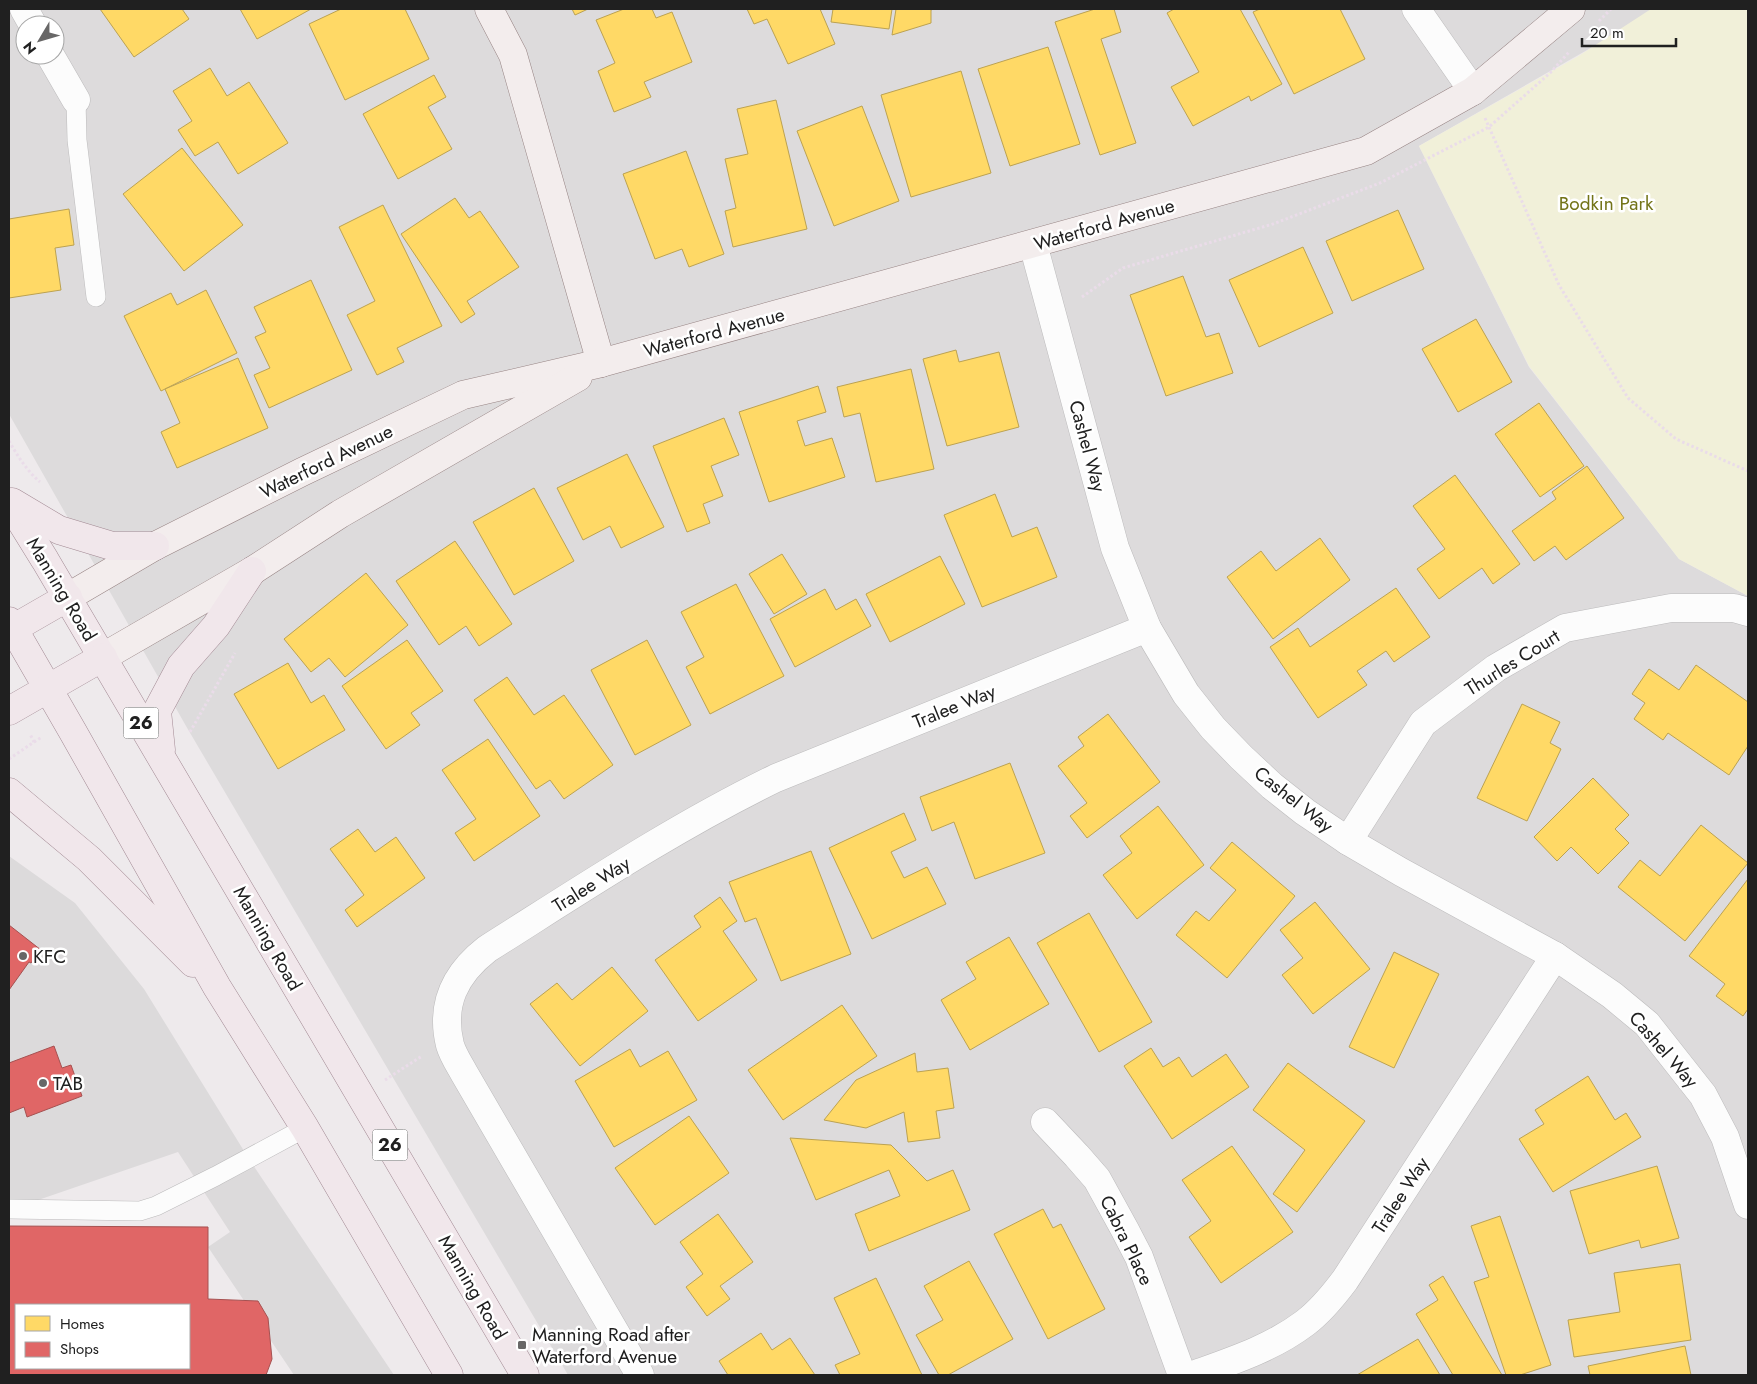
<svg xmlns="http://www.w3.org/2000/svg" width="1757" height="1384" font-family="Jost,sans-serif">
  <rect width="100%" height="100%" fill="#eeeaec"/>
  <path fill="#dddbdc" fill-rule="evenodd" d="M9,9H1659L1419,146L1529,367L1679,559L1748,596V1375H568L186,726L9,414ZM25,25H55V55H25Z"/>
  <polygon fill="#f1f0d9" points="1651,9 1748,9 1748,596 1679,559 1529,366 1419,146 1577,57"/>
  <polygon fill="#dcdadb" points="9,856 75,903 144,989 249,1159 394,1375 294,1375 208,1247 230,1232 178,1152 9,1210"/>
  <g fill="#ffd966" stroke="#bca251">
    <polygon points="100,9 182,9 189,19 134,57"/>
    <polygon points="240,9 311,9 257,39"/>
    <polygon points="341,9 405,9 429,59 345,100 309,24"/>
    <polygon points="572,9 588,9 575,15"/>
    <polygon points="624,9 652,9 656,18 672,12 692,62 644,82 651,97 614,112 598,71 615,63 596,20"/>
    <polygon points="747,9 820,9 835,44 788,64 767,19 754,24"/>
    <polygon points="833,9 892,9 889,29 831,22"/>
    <polygon points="896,9 933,9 931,10 931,23 892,35"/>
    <polygon points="1095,9 1114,9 1121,32 1101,39 1136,143 1100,155 1055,22"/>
    <polygon points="1174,9 1240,9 1282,84 1251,101 1249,96 1193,126 1171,87 1199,72 1167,13"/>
    <polygon points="1260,9 1340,9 1365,59 1294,94 1253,12"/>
    <polygon points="1048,47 1080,144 1010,166 978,69"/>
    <polygon points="210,68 227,96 249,82 288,143 238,174 218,142 195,156 178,130 192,121 173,91"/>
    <polygon points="961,71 991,173 911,197 881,95"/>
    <polygon points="434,75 446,97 428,107 452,149 398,179 363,114"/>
    <polygon points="776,100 807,229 733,247 725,211 736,208 725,159 748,154 737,109"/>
    <polygon points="862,106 899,201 834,226 797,131"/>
    <polygon points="182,148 243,225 184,271 123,194"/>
    <polygon points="686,151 724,254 689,267 682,249 655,259 623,174"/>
    <polygon points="455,198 469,218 480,211 519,267 467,301 475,314 461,323 401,234"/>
    <polygon points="383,205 442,326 397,348 404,362 377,375 347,315 375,301 339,227"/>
    <polygon points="69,209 74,245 55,248 61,290 9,298 9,219"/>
    <polygon points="1398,210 1424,269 1352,301 1326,241"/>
    <polygon points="1303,247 1333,313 1259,347 1229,280"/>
    <polygon points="1183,276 1206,337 1219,333 1233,373 1166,396 1130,295"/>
    <polygon points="311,280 352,370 269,408 254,375 270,368 255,337 266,332 254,307"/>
    <polygon points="206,290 237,353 161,391 124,316 171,293 177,305"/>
    <polygon points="1476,319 1512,382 1458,412 1422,349"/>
    <polygon points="956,350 959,362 999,352 1019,427 947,446 923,359"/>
    <polygon points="238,358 268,428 177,468 161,432 180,423 165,389"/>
    <polygon points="911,369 934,469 876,482 860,413 844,417 837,387"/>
    <polygon points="818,386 826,412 797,421 805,446 832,438 845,477 769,502 739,412"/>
    <polygon points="1539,403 1584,466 1540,497 1495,434"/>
    <polygon points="724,418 739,455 711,466 723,496 703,504 710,523 687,532 653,446"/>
    <polygon points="627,454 664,527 621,548 610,526 583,540 557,488"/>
    <polygon points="1587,466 1624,518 1566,560 1555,546 1534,561 1512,531 1556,499 1552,492"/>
    <polygon points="1455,475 1520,564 1493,584 1482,568 1439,599 1417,569 1445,549 1413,506"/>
    <polygon points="534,488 574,561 514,595 473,522"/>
    <polygon points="995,494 1012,537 1037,527 1057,577 982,607 944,515"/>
    <polygon points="1320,538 1350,580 1273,639 1227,577 1261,551 1276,571"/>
    <polygon points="455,541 512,624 479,646 466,626 439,645 396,581"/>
    <polygon points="782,554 807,594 774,614 749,574"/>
    <polygon points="940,556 965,604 890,642 866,594"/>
    <polygon points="366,573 408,625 345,677 329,658 311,672 284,639"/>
    <polygon points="736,584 784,676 710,714 686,667 704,657 681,612"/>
    <polygon points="1396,588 1430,637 1394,662 1386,651 1357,671 1367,685 1318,718 1270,647 1298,628 1310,647"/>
    <polygon points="825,589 836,610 856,599 871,626 795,667 770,619"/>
    <polygon points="407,640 443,691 411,713 420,725 386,749 342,686"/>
    <polygon points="647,640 691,725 635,755 591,670"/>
    <polygon points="288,663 311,703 324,695 345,730 278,769 234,694"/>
    <polygon points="1696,665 1748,702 1748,746 1729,775 1668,733 1663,740 1634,719 1645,703 1632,694 1649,669 1679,690"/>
    <polygon points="507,677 534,715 564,695 613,765 564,799 550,780 536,789 474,700"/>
    <polygon points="1522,704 1560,722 1550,743 1561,749 1527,821 1477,798"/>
    <polygon points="1108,714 1160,782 1087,838 1070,816 1087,803 1058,766 1084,746 1078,737"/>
    <polygon points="488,739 540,816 474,861 455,833 476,819 442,770"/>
    <polygon points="1010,763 1045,853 975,879 954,822 932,831 920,797"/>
    <polygon points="1593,778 1629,815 1615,829 1629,843 1598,874 1571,847 1557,861 1534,837"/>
    <polygon points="1158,806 1204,865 1137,919 1103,875 1132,853 1120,836"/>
    <polygon points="904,813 916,840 891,852 904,878 927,867 946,904 872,939 829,848"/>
    <polygon points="1701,825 1748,863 1685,941 1618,887 1640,860 1660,876"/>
    <polygon points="358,829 375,852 396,837 425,878 357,927 345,910 364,895 330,849"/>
    <polygon points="1232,842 1295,896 1227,978 1176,935 1196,911 1209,921 1236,890 1210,868"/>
    <polygon points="811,851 851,954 781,981 756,918 745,922 729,882"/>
    <polygon points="1748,879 1748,1009 1743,1016 1716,996 1725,984 1689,956"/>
    <polygon points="720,897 737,921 723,931 757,980 698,1021 655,960 701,927 694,916"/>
    <polygon points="1315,902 1370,969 1313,1014 1282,975 1303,958 1280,930"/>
    <polygon points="1089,913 1152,1022 1099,1052 1037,943"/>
    <polygon points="1009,937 1049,1004 970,1050 941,1000 976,979 966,962"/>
    <polygon points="1394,952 1439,974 1394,1068 1349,1047"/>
    <polygon points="612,967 648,1011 580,1066 530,1004 557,983 572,1000"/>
    <polygon points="842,1005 877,1056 783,1120 748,1070"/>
    <polygon points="1151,1048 1163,1067 1179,1057 1192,1077 1226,1054 1249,1087 1172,1139 1124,1066"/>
    <polygon points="630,1049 640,1067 668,1051 697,1100 614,1147 575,1081"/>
    <polygon points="915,1053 917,1072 948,1068 954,1108 936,1111 940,1138 908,1142 904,1112 866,1128 824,1120 856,1080"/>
    <polygon points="1288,1063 1365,1121 1297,1212 1273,1194 1305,1150 1253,1110"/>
    <polygon points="1588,1076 1615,1120 1626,1113 1641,1137 1553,1192 1519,1139 1544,1124 1535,1110"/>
    <polygon points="689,1116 729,1173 655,1225 615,1168"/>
    <polygon points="790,1138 891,1145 927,1181 953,1170 970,1210 869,1251 855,1214 900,1196 889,1170 816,1200"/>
    <polygon points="1232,1146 1293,1232 1221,1283 1189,1237 1211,1221 1182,1180"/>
    <polygon points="1657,1166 1679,1238 1641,1248 1639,1240 1589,1254 1570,1191"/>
    <polygon points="1043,1209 1053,1228 1061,1224 1105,1309 1048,1339 994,1234"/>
    <polygon points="718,1214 753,1262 720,1286 730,1299 707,1316 686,1287 703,1274 680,1242"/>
    <polygon points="1500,1216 1551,1365 1520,1375 1506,1375 1474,1282 1489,1277 1471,1226"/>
    <polygon points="969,1261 1013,1339 948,1375 939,1375 916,1335 943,1320 924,1286"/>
    <polygon points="1680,1264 1691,1340 1574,1357 1568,1320 1620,1312 1614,1273"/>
    <polygon points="1443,1276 1502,1375 1453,1375 1416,1314 1438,1300 1429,1285"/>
    <polygon points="876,1278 922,1375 840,1375 835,1365 860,1354 834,1298"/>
    <polygon points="761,1333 772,1350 790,1338 815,1375 728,1375 719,1361"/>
    <polygon points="1418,1339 1440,1375 1357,1375"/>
    <polygon points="1685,1346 1691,1375 1590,1375 1588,1366"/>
  </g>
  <g fill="#e06666" stroke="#a65151" fill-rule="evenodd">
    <polygon points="9,925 41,950 31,963 29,962 9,990"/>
    <polygon points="54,1046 62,1068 71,1065 82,1096 27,1117 24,1107 9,1113 9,1063"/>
    <path d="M9,1226L208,1227V1299L258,1301L268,1318L272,1359L266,1375H9ZM16,1305H189V1368H16Z"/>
  </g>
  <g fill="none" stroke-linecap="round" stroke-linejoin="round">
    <defs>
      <g id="lane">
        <polyline points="76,100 77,140 96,297"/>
        <polyline points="9,1209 140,1211 156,1206 216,1176 305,1128"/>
      </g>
      <g id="street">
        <polyline points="24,9 33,25"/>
        <polyline points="1416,9 1473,91"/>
        <polyline points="50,55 76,100"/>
        <polyline points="1033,244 1115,548 1147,628 1186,694 1213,728 1241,757 1272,786 1305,812 1348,841 1401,872 1555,956 1612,995 1647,1024 1703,1095 1725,1137 1748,1205"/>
        <polyline points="1348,841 1423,723 1496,668 1565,628 1671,608 1734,608 1748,612"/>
        <polyline points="1045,1122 1077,1156 1097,1179 1125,1230 1139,1257 1182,1375"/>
        <path d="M640,1375L464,1073C459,1064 453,1055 450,1045C440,1004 455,974 487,949C582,889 675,827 776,778L1147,628"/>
        <path d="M1193,1375C1232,1361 1272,1348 1305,1323C1321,1311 1333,1296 1345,1280L1555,956"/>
      </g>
      <g id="secondary">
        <polyline points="489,9 513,55 601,363"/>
        <polyline points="68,597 155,546 302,472 463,395 601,363 1366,151 1473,91 1571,9"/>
        <polyline points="103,657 252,571 340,514 578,377"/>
      </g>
      <g id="primary">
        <polyline points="9,502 45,560 525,1375"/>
        <polyline points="12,502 59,530 112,546 155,546"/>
        <polyline points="9,621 73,732 217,987 305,1128 449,1375"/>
        <polyline points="9,631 68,597"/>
        <polyline points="9,711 103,657"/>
        <polyline points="161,750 157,711 181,666 216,626 252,571"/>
        <polyline points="9,792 89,859 193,963"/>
      </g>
    </defs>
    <use href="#lane" stroke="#bcbbbc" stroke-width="20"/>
    <use href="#street" stroke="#bcbbbc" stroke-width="29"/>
    <use href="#secondary" stroke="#978484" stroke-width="29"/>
    <use href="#primary" stroke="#a28993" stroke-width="29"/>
    <g stroke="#eadce9" stroke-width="3" stroke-dasharray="2.5 2.5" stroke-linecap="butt">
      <polyline points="1599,21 1611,9"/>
      <polyline points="1485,118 1559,285 1628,398 1676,439 1748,471"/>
      <polyline points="1082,297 1123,268 1273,224 1380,183 1489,127 1550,73 1570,51"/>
      <path d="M9,441C17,455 27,471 40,482"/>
      <polyline points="190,732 235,653"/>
      <polyline points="34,742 42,737"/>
      <polyline points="9,759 34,742 30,734"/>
      <polyline points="385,1080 422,1056"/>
    </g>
    <use href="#lane" stroke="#fcfcfc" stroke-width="19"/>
    <use href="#street" stroke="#fcfcfc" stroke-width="28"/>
    <use href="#secondary" stroke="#f3eded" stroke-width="28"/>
    <use href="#primary" stroke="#f1e7eb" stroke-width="28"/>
  </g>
  <g fill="#686767" stroke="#fff" stroke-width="2">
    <circle cx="23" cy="956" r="5"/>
    <circle cx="43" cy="1083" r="5"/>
    <rect x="517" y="1340" width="10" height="10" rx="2.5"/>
  </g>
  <g text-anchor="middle" stroke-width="5" stroke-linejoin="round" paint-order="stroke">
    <g fill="#fff" stroke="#636363" stroke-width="1">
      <rect x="123.5" y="707.5" width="35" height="31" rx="4"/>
      <rect x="372.5" y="1129.5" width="35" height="31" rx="4"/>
    </g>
    <g font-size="18" font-weight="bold" fill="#202020">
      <text x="141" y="729">26</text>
      <text x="390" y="1151">26</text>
    </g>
    <g font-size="19" fill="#737418" stroke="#fff">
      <text x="1606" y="210">Bodkin Park</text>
    </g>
    <g font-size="19" fill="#202020" stroke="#fff">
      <text transform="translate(1104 224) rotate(-16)" y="7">Waterford Avenue</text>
      <text transform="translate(714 332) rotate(-15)" y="7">Waterford Avenue</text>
      <text transform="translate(1088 446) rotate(75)" y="7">Cashel Way</text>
      <text transform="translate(326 461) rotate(-26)" y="7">Waterford Avenue</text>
      <text transform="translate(62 589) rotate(59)" y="7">Manning Road</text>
      <text transform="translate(1512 662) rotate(-32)" y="7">Thurles Court</text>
      <text transform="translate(954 706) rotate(-22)" y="7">Tralee Way</text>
      <text transform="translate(1294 799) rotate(38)" y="7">Cashel Way</text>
      <text transform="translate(591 884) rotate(-32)" y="7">Tralee Way</text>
      <text transform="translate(268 938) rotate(60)" y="7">Manning Road</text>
      <text transform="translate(1664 1049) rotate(49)" y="7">Cashel Way</text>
      <text transform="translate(1400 1195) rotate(-57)" y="7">Tralee Way</text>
      <text transform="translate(1127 1240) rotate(64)" y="7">Cabra Place</text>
      <text transform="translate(473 1287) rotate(60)" y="7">Manning Road</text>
    </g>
    <g font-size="19" fill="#202020" stroke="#fff" text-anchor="start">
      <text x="33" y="963">KFC</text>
      <text x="53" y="1090">TAB</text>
      <text x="532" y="1341">Manning Road after<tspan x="532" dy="22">Waterford Avenue</tspan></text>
    </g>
  </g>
  <rect width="1757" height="1384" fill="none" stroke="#202020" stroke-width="20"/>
  <rect x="15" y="1304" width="175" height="65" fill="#ffffff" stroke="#a6a6a6"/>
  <rect x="25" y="1316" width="25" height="15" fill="#ffd966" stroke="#a6a6a6"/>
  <text x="60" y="1329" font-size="15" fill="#202020">Homes</text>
  <rect x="25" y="1342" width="25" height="15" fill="#e06666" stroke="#a6a6a6"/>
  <text x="60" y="1354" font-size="15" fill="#202020">Shops</text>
  <g transform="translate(40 40) rotate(232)"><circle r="24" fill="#ffffff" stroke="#a6a6a6"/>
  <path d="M0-4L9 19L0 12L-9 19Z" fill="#686767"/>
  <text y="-8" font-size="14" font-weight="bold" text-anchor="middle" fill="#202020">N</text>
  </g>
  <path d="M1582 38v8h94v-8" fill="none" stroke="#202020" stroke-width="2.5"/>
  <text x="1590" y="38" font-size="15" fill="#202020" stroke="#ffffff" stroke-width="4" paint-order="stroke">20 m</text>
</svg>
